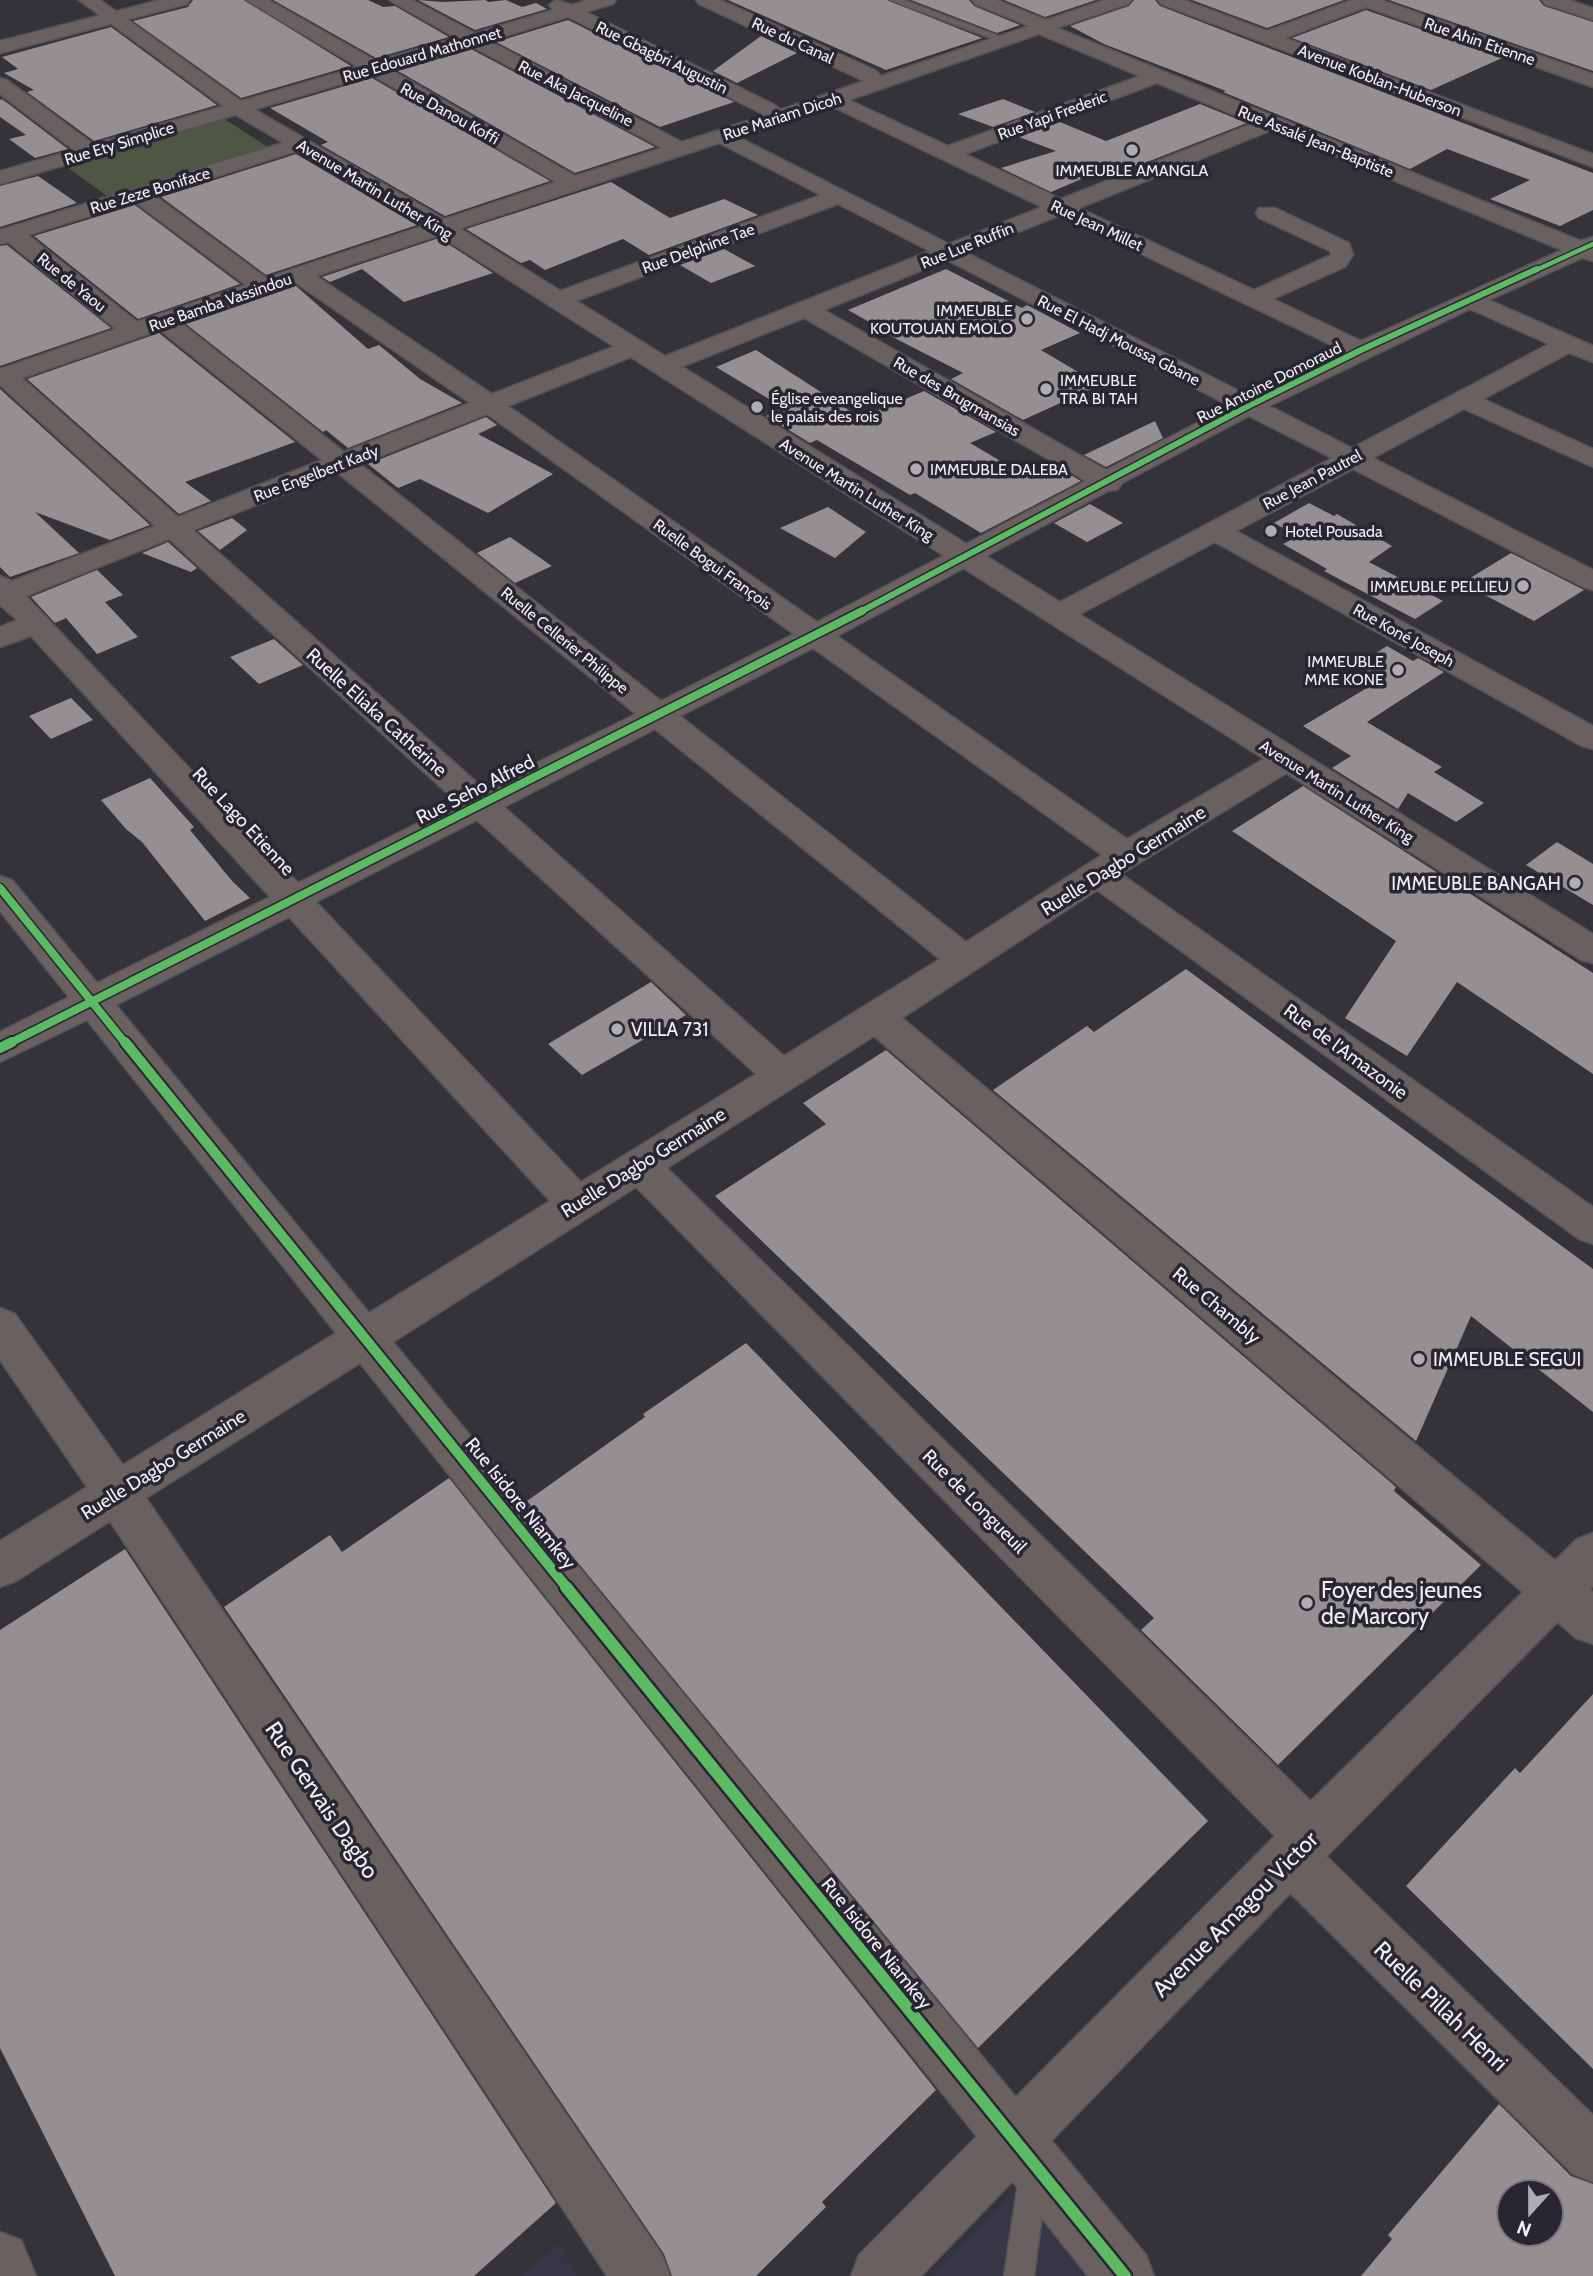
<svg xmlns="http://www.w3.org/2000/svg" width="1593" height="2276" font-family="Cabin,sans-serif">
  <rect width="100%" height="100%" fill="#333339"/>
  <g fill="#373647">
    <polygon points="1024,2183 1097,2276 932,2276"/>
    <polygon points="558,2244 578,2276 523,2276"/>
  </g>
  <polygon fill="#4e5644" points="223,118 271,149 110,198 64,165"/>
  <g fill="#968f92" fill-rule="evenodd">
    <polygon points="193,0 244,0 351,66 241,98 133,21 188,7"/>
    <polygon points="273,0 368,0 383,7 395,6 449,37 376,58"/>
    <polygon points="418,0 443,2 485,0 489,2 506,0 522,7 536,3 547,9 475,30"/>
    <polygon points="728,0 887,0 982,38 886,70"/>
    <polygon points="911,0 969,0 974,6 1020,25 997,33"/>
    <polygon points="1004,0 1096,0 1045,17"/>
    <polygon points="1134,0 1155,0 1160,6 1593,173 1593,210 1560,226 1490,199 1530,180 1447,149 1410,169 1223,92 1226,91 1104,44 1070,26 1129,6"/>
    <polygon points="1192,0 1344,0 1267,28"/>
    <polygon points="1389,0 1539,0 1544,6 1593,22 1593,71"/>
    <polygon points="1366,10 1502,58 1431,90 1292,38"/>
    <polygon points="568,20 734,102 660,127 496,42"/>
    <polygon points="111,27 217,105 94,141 27,92 34,90 4,73 18,69 2,57"/>
    <polygon points="761,36 797,53 737,83 713,71"/>
    <polygon points="471,49 655,147 575,173 398,71"/>
    <polygon points="372,78 550,181 445,216 321,145 328,142 270,108"/>
    <polygon points="2,99 68,149 35,158 9,139 26,135 0,117 0,100"/>
    <polygon points="1003,99 1035,112 993,127 958,114"/>
    <polygon points="1200,104 1247,123 1137,166 1129,163 1126,171 1118,174 1105,169 1051,192 1001,168 1056,151 1019,137 1060,122 1106,141"/>
    <polygon points="296,154 417,225 266,275 161,197"/>
    <polygon points="38,176 77,203 0,227 0,186"/>
    <polygon points="611,182 670,218 724,199 758,215 649,255 623,239 545,270 530,260 521,263 466,229"/>
    <polygon points="135,205 240,284 138,319 34,236"/>
    <polygon points="439,238 493,273 404,302 362,269 330,282 322,277"/>
    <polygon points="7,245 111,328 0,366 0,246"/>
    <polygon points="724,249 755,266 711,283 680,265"/>
    <polygon points="946,269 1022,308 1027,305 1080,333 1041,350 1100,385 1023,420 951,379 963,373 875,328 878,327 848,310"/>
    <polygon points="296,286 368,349 379,345 420,379 462,403 348,448 326,430 323,432 186,324"/>
    <polygon points="159,333 295,442 185,482 211,501 179,514 27,379"/>
    <polygon points="756,350 861,418 924,391 996,432 970,443 1031,479 1057,467 1081,481 981,533 915,493 910,495 817,440 810,443 766,416 784,408 716,367"/>
    <polygon points="0,389 150,525 110,540 35,512 79,553 10,577 0,567"/>
    <polygon points="486,417 497,425 478,434 553,474 488,513 420,479 398,488 368,464"/>
    <polygon points="1155,421 1163,438 1106,467 1084,455"/>
    <polygon points="1309,503 1334,516 1337,514 1392,546 1369,562 1443,601 1415,619 1324,571 1327,569 1283,544 1298,536 1274,523"/>
    <polygon points="1090,504 1123,523 1087,542 1054,523"/>
    <polygon points="828,507 866,532 835,558 780,528"/>
    <polygon points="232,518 247,530 220,550 198,531"/>
    <polygon points="510,537 552,566 515,583 477,553"/>
    <polygon points="168,542 197,568 191,572 142,553"/>
    <polygon points="1511,553 1582,589 1584,590 1534,621 1462,583"/>
    <polygon points="97,570 123,595 105,602 138,637 97,654 66,618 55,623 31,597"/>
    <polygon points="274,639 303,665 259,684 230,657"/>
    <polygon points="1387,646 1413,661 1418,658 1444,672 1367,722 1442,767 1434,772 1484,803 1456,822 1408,793 1398,809 1332,768 1351,756 1303,726 1382,679 1357,665"/>
    <polygon points="71,698 93,720 51,739 29,716"/>
    <polygon points="150,778 194,827 190,830 233,882 250,898 205,921 142,842 126,829 101,800"/>
    <polygon points="1303,786 1593,973 1593,1074 1457,982 1407,1056 1345,1018 1396,941 1232,831"/>
    <polygon points="1557,842 1593,864 1593,905 1526,865"/>
    <polygon points="1186,969 1593,1269 1593,1412 1471,1316 1416,1441 993,1090 1087,1026 1094,1032"/>
    <polygon points="651,982 686,1015 582,1075 548,1044"/>
    <polygon points="886,1050 1396,1487 1394,1491 1481,1565 1278,1765 1141,1630 1154,1618 715,1196 826,1124 803,1103"/>
    <polygon points="746,1343 1208,1821 978,2048 527,1501 645,1417 643,1414"/>
    <polygon points="449,1478 936,2090 822,2202 826,2207 756,2276 672,2276 664,2254 224,1607 330,1535 342,1552"/>
    <polygon points="125,1549 556,2203 474,2276 115,2276 0,2048 0,1630"/>
    <polygon points="1593,1694 1593,2069 1406,1886 1515,1768 1520,1773"/>
    <path d="M1499,2104L1571,2176L1593,2184V2276H1361L1392,2239L1388,2235ZM1509,2192H1551V2234H1509Z"/>
  </g>
  <g fill="none" stroke-linecap="round" stroke-linejoin="round">
    <defs>
      <g id="service">
        <polygon points="890,0 904,0 1009,40 1001,42"/>
        <polygon points="1033,2163 1043,2167 1047,2177 1034,2276 1004,2276 1019,2177 1023,2167"/>
      </g>
      <g id="minor">
        <polygon points="160,0 190,0 187,4 0,53 0,41"/>
        <path d="M246,0H268L376,61L456,38L389,0H412L475,33L553,10L549,5L556,0L572,5L587,0H616L613,4L586,12L775,105L780,110L864,81L699,4L696,0H720L875,70L881,76L1029,26L975,4L972,0H997L1046,20L1104,0H1131L1128,4L1057,28L1581,241L1593,237V261L1582,258L1489,300L1593,346V362L1569,353L1483,399L1593,449V467L1464,409L1373,458L1593,570V590L1583,587L1353,469L1236,531L1593,726V749L1582,746L1215,542L1067,621L1057,624L1047,621L1042,615L1047,609L1332,458L1249,416L1122,483L1118,489L1108,491L837,636L1127,839L1276,752L1287,749L1298,752L1303,759L1298,766L1121,874L1593,1207V1244L1579,1239L1097,890L902,1018L1593,1592V1644L1576,1638L874,1036L667,1168L1329,1819L1336,1837L1326,1856L1593,2115V2182L1573,2174L1272,1875L1264,1857L1272,1839L1276,1837L636,1187L393,1342L1146,2255L1154,2276H1088L360,1363L146,1498L662,2255L670,2276H607L110,1521L16,1581L0,1587V1541L87,1487L0,1360V1308L15,1314L123,1465L336,1333L87,1020L0,1062V1032L69,997L0,911V876L12,880L97,983L270,897L31,636L0,647V627L17,620L0,605V576L12,581L155,526L0,385V369L116,329L8,242L0,244V230L292,140H306L309,144L306,148L155,196L266,278L556,182L372,75L0,184V171L74,150L0,94V78L7,80L93,144L358,67ZM568,17L761,113L763,116L682,142L489,41ZM1039,34L1140,76L948,146L849,100ZM471,46L662,148L575,176L391,70ZM1157,83L1254,123L1061,199L965,154ZM831,106L1042,207L949,244L738,137ZM1272,130L1562,250L1361,341L1273,299L1345,267L1353,255L1349,243L1275,208H1259L1256,213L1259,218L1330,251L1331,255L1254,290L1079,208ZM719,143L821,195L549,295L545,300L549,305H565L838,204L930,251L653,361L650,366L653,371L662,373L671,371L804,318L1086,481L817,622L508,406L641,353L644,348L641,343L632,341L623,343L492,394L316,276ZM135,202L246,285L137,322L28,235ZM1060,215L1342,350L1249,396L967,253ZM947,260L1230,406L1106,470L824,310ZM296,283L470,403L344,452L181,323ZM1470,309L1549,344L1352,448L1269,406ZM160,330L322,460L178,517L22,378ZM487,414L794,634L661,701L360,464ZM338,473L636,714L484,789L193,530ZM169,539L458,803L298,883L26,596ZM813,648L1102,855L966,942L680,716ZM655,729L940,959L784,1056L504,807ZM477,820L756,1074L581,1182L316,902ZM289,917L550,1201L369,1313L116,1005Z"/>
        <polygon points="1158,0 1184,0 1267,31 1352,0 1381,0 1593,74 1593,87 1366,7 1285,38 1593,154 1593,167 1161,4"/>
        <polygon points="1542,0 1569,0 1593,8 1593,20 1545,4"/>
      </g>
      <g id="tertiary">
        <polygon points="79,0 100,0 245,104 448,221 1593,934 1593,963 1581,960 432,231 231,112"/>
        <polygon points="1593,1533 1593,1586 1308,1875 921,2276 851,2276 859,2255 1272,1839 1577,1539"/>
        <polygon points="0,2232 21,2240 36,2276 0,2276"/>
      </g>
    </defs>
    <use href="#service" stroke="#525257" stroke-width="3"/>
    <use href="#minor" stroke="#525257" stroke-width="3"/>
    <use href="#tertiary" stroke="#525257" stroke-width="3"/>
    <use href="#service" fill="#6a605f" fill-rule="evenodd"/>
    <use href="#minor" fill="#6a605f" fill-rule="evenodd"/>
    <use href="#tertiary" fill="#6a605f" fill-rule="evenodd"/>
    <defs>
      <polyline id="cycleway-far4" points="1534,271 1593,244"/>
      <polyline id="cycleway-far3" points="858,613 1248,406 1361,350 1537,269"/>
      <g id="cycleway-far2">
        <polyline points="0,888 126,1044"/>
        <polyline points="8,1044 862,611"/>
      </g>
      <g id="cycleway-far1">
        <polyline points="125,1042 568,1589"/>
        <polyline points="0,1048 12,1042"/>
      </g>
      <polyline id="cycleway" points="566,1587 1125,2276"/>
    </defs>
    <use href="#cycleway-far4" stroke="#272632" stroke-width="7"/>
    <use href="#cycleway-far3" stroke="#272632" stroke-width="9"/>
    <use href="#cycleway-far2" stroke="#272632" stroke-width="11"/>
    <use href="#cycleway-far1" stroke="#272632" stroke-width="14"/>
    <use href="#cycleway" stroke="#272632" stroke-width="17"/>
    <use href="#cycleway-far4" stroke="#5cba63" stroke-width="4.5"/>
    <use href="#cycleway-far3" stroke="#5cba63" stroke-width="6"/>
    <use href="#cycleway-far2" stroke="#5cba63" stroke-width="8"/>
    <use href="#cycleway-far1" stroke="#5cba63" stroke-width="10"/>
    <use href="#cycleway" stroke="#5cba63" stroke-width="12"/>
  </g>
  <g fill="#aeadb4" stroke="#272632" stroke-width="2.5">
    <circle cx="1132" cy="150" r="7"/>
    <circle cx="1027" cy="319" r="7"/>
    <circle cx="1046" cy="389" r="7"/>
    <circle cx="757" cy="407" r="7"/>
    <circle cx="916" cy="469" r="7"/>
    <circle cx="1271" cy="531" r="7"/>
    <circle cx="1523" cy="586" r="7"/>
    <circle cx="1398" cy="670" r="7"/>
    <circle cx="1575" cy="883" r="7"/>
    <circle cx="617" cy="1029" r="7"/>
    <circle cx="1419" cy="1359" r="7"/>
    <circle cx="1307" cy="1603" r="7"/>
  </g>
  <g text-anchor="middle" stroke-width="7" stroke-linejoin="round" paint-order="stroke">
    <g font-size="16" fill="#f0eff7" stroke="#272632">
      <text transform="translate(793 40) rotate(25)" y="6">Rue du Canal</text>
      <text transform="translate(1480 41) rotate(19)" y="6">Rue Ahin Etienne</text>
      <text transform="translate(422 54) rotate(-16)" y="6">Rue Edouard Mathonnet</text>
      <text transform="translate(662 57) rotate(26)" y="6">Rue Gbagbri Augustin</text>
      <text transform="translate(1380 80) rotate(21)" y="6">Avenue Koblan-Huberson</text>
      <text transform="translate(576 93) rotate(27)" y="6">Rue Aka Jacqueline</text>
      <text transform="translate(450 113) rotate(29)" y="6">Rue Danou Koffi</text>
      <text transform="translate(1052 115) rotate(-20)" y="6">Rue Yapi Frederic</text>
      <text transform="translate(782 116) rotate(-18)" y="6">Rue Mariam Dicoh</text>
      <text transform="translate(1316 141) rotate(22)" y="6">Rue Assalé Jean-Baptiste</text>
      <text transform="translate(119 143) rotate(-17)" y="6">Rue Ety Simplice</text>
      <text transform="translate(375 189) rotate(31)" y="6">Avenue Martin Luther King</text>
      <text transform="translate(150 190) rotate(-17)" y="6">Rue Zeze Boniface</text>
      <text transform="translate(1097 225) rotate(25)" y="6">Rue Jean Millet</text>
      <text transform="translate(967 245) rotate(-22)" y="6">Rue Lue Ruffin</text>
      <text transform="translate(698 248) rotate(-20)" y="6">Rue Delphine Tae</text>
      <text transform="translate(72 282) rotate(39)" y="6">Rue de Yaou</text>
      <text transform="translate(220 302) rotate(-19)" y="6">Rue Bamba Vassindou</text>
      <text transform="translate(1119 340) rotate(27)" y="6">Rue El Hadj Moussa Gbane</text>
      <text transform="translate(1269 382) rotate(-27)" y="6">Rue Antoine Domoraud</text>
      <text transform="translate(957 396) rotate(30)" y="6">Rue des Brugmansias</text>
      <text transform="translate(316 473) rotate(-21)" y="6">Rue Engelbert Kady</text>
      <text transform="translate(1312 479) rotate(-28)" y="6">Rue Jean Pautrel</text>
      <text transform="translate(857 489) rotate(32)" y="6">Avenue Martin Luther King</text>
      <text transform="translate(713 564) rotate(36)" y="6">Ruelle Bogui François</text>
      <text transform="translate(1404 635) rotate(29)" y="6">Rue Koné Joseph</text>
      <text transform="translate(565 640) rotate(39)" y="6">Ruelle Cellerier Philippe</text>
      <text transform="translate(1337 791) rotate(32)" y="6">Avenue Martin Luther King</text>
    </g>
    <g font-size="16" fill="#f0eff7" stroke="#272632" text-anchor="start">
      <text x="1132" y="176" text-anchor="middle">IMMEUBLE AMANGLA</text>
      <text x="1013" y="316" text-anchor="end">IMMEUBLE<tspan x="1013" dy="18">KOUTOUAN EMOLO</tspan></text>
      <text x="1060" y="386">IMMEUBLE<tspan x="1060" dy="18">TRA BI TAH</tspan></text>
      <text x="771" y="404">Église eveangelique<tspan x="771" dy="18">le palais des rois</tspan></text>
      <text x="930" y="475">IMMEUBLE DALEBA</text>
      <text x="1285" y="537">Hotel Pousada</text>
      <text x="1509" y="592" text-anchor="end">IMMEUBLE PELLIEU</text>
      <text x="1384" y="667" text-anchor="end">IMMEUBLE<tspan x="1384" dy="18">MME KONE</tspan></text>
    </g>
    <g font-size="19" fill="#f0eff7" stroke="#272632">
      <text transform="translate(377 712) rotate(42)" y="7">Ruelle Eliaka Cathérine</text>
      <text transform="translate(475 789) rotate(-27)" y="7">Rue Seho Alfred</text>
      <text transform="translate(244 821) rotate(47)" y="7">Rue Lago Etienne</text>
      <text transform="translate(1123 860) rotate(-32)" y="7">Ruelle Dagbo Germaine</text>
      <text transform="translate(1346 1051) rotate(36)" y="7">Rue de l'Amazonie</text>
      <text transform="translate(643 1162) rotate(-32)" y="7">Ruelle Dagbo Germaine</text>
      <text transform="translate(1217 1305) rotate(40)" y="7">Rue Chambly</text>
      <text transform="translate(163 1464) rotate(-32)" y="7">Ruelle Dagbo Germaine</text>
      <text transform="translate(975 1501) rotate(45)" y="7">Rue de Longueuil</text>
      <text transform="translate(521 1503) rotate(51)" y="7">Rue Isidore Niamkey</text>
      <text transform="translate(877 1943) rotate(51)" y="7">Rue Isidore Niamkey</text>
    </g>
    <g font-size="19" fill="#f0eff7" stroke="#272632" text-anchor="start">
      <text x="1561" y="890" text-anchor="end">IMMEUBLE BANGAH</text>
      <text x="631" y="1036">VILLA 731</text>
      <text x="1433" y="1366">IMMEUBLE SEGUI</text>
    </g>
    <g font-size="23" fill="#f0eff7" stroke="#272632" text-anchor="start">
      <text x="1321" y="1598">Foyer des jeunes<tspan x="1321" dy="26">de Marcory</tspan></text>
    </g>
    <g font-size="23" fill="#f0eff7" stroke="#272632">
      <text transform="translate(322 1800) rotate(56)" y="8">Rue Gervais Dagbo</text>
      <text transform="translate(1235 1914) rotate(-45)" y="8">Avenue Amagou Victor</text>
      <text transform="translate(1441 2006) rotate(44)" y="8">Ruelle Pillah Henri</text>
    </g>
  </g>
  <g transform="translate(1530 2213) rotate(201)"><circle r="33" fill="#272632" stroke="#777681" stroke-width="2"/>
  <path d="M0-5L12 26L0 18L-12 26Z" fill="#aeadb4"/>
  <text y="-10" font-size="19" font-weight="bold" text-anchor="middle" fill="#f0eff7">N</text>
  </g>
</svg>
